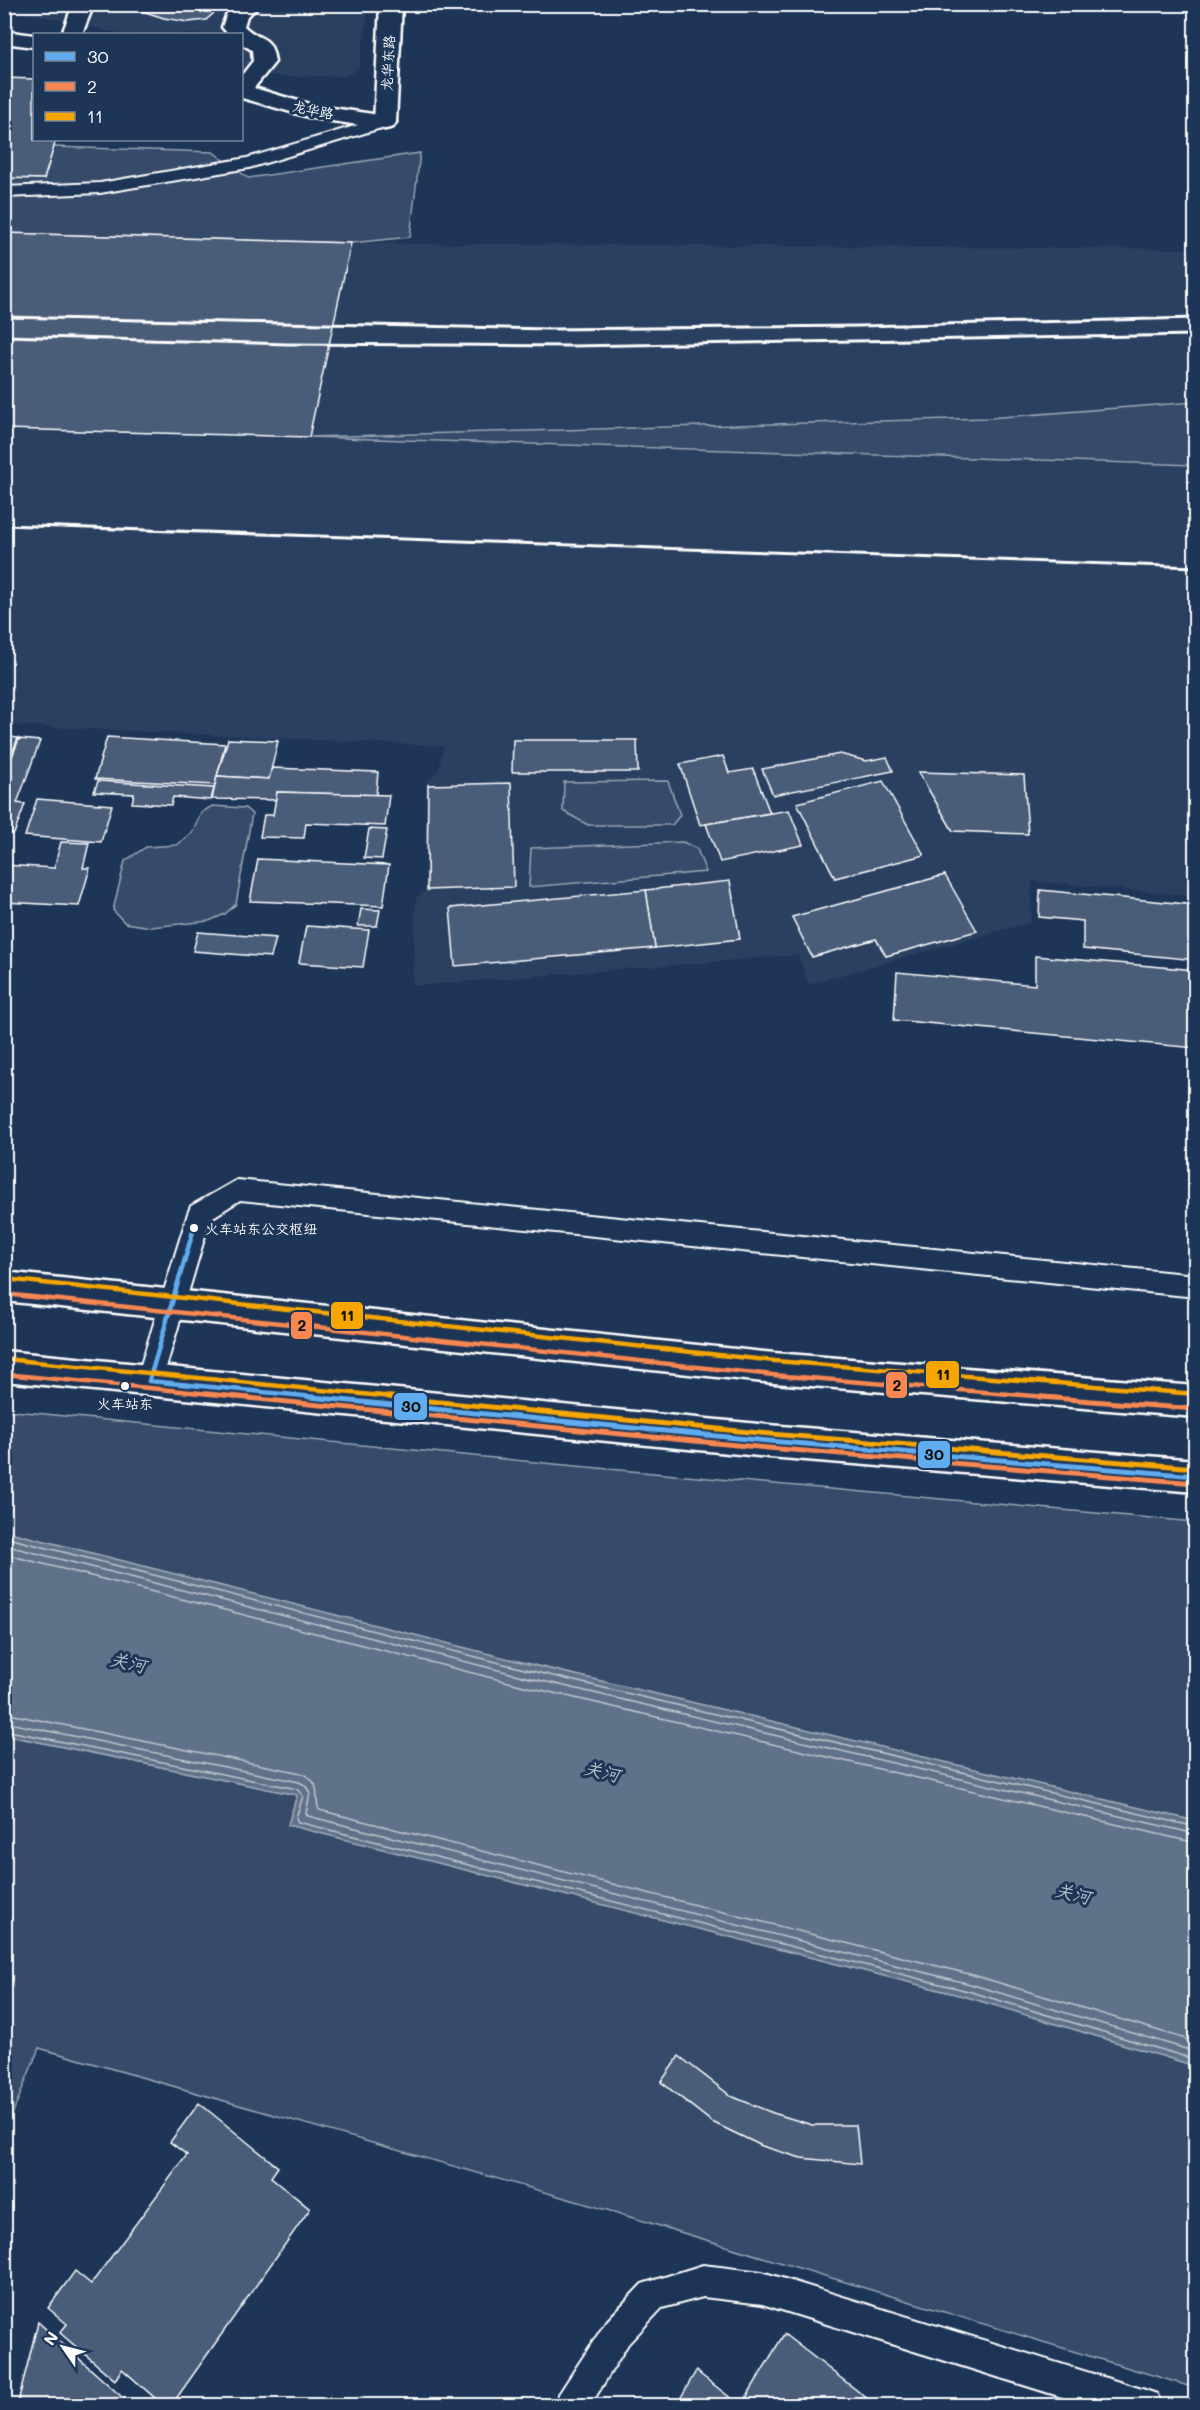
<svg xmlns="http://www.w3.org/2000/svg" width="1200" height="2410" font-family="Mali,'LXGW WenKai TC',sans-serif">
  <rect width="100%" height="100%" fill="#1d3557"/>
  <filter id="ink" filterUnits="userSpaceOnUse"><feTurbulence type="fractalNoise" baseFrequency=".0167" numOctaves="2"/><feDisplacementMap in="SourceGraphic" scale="12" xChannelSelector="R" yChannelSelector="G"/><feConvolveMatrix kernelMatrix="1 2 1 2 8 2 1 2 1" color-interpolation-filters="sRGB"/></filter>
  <g filter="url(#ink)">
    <g fill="#2a4161">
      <polygon points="5,4 369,5 359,68 346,76 282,77 242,70 242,34 121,34 5,8"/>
      <polygon points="5,233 351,243 1195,249 1195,402 988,418 327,437 1195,465 1195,896 1032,881 1031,922 809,984 798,955 412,986 416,898 425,891 426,783 439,770 443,746 5,725"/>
    </g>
    <g fill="#364b69" stroke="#9aa5b4" stroke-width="1.5">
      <polygon points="54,147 213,152 248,178 420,153 410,237 351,243 5,233 5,178 44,179"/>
      <polygon points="1195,402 1195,465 309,437 988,418"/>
      <polygon points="668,781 680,815 672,825 588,825 563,811 564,782"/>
      <polygon points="212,806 245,808 252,814 236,904 225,914 209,921 151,927 125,923 113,910 125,861 146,847 177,845 192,833 201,813"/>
      <polygon points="683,842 697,849 706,872 529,887 531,848"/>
      <polygon points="4,1410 565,1465 1195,1522 1195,1821 533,1665 5,1531"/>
      <polygon points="4,1735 297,1795 288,1825 967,1997 1195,2066 1195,2388 607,2210 39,2048 5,2132"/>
    </g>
    <polygon fill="#617289" stroke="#a0aab8" stroke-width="1.5" points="5,1531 533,1665 1195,1821 1195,2066 967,1997 288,1825 297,1795 5,1735"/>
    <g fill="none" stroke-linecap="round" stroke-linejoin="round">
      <g stroke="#c0c7d0" stroke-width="1.5">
        <polyline points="4,1537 532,1671 1196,1827"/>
        <polyline points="4,1545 530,1678 1196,1834"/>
        <polyline points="4,1554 528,1687 1196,1843"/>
        <path d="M4,1713L301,1773C324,1784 313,1794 319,1810L973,1975L1196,2042"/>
        <polyline points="4,1722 299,1782 305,1785 310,1793 306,1813 308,1816 970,1984 1196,2052"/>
        <polyline points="4,1730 297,1789 303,1796 296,1818 298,1822 968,1991 1196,2060"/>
      </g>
    </g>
    <g fill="#4a5d79" stroke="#fff" stroke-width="1.5">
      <polygon points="120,4 224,4 206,20 188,22 164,18"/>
      <polygon points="4,78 34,79 34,140 56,140 44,179 4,178"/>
      <polygon points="4,233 351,243 309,437 4,429"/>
      <polygon points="4,736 18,738 6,769 4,769"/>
      <polygon points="107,737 225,744 215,785 95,779"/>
      <polygon points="19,739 40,741 17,803 25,804 14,834 4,833 4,777"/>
      <polygon points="228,739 278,741 269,779 217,776"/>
      <polygon points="513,740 637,740 638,772 512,772"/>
      <polygon points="840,754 866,761 887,757 893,771 773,795 762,769"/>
      <polygon points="723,756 729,773 753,769 770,813 700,825 680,764"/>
      <polygon points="272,768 378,772 376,795 277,792 276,800 212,799 217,776 269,779"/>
      <polygon points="918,772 1024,775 1028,834 953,831"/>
      <polygon points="98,781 214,788 211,800 173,797 171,805 132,803 134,794 94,792"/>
      <polygon points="883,781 924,855 835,878 797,803"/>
      <polygon points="511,783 514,887 427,890 428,785"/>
      <polygon points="277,792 389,795 385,826 306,823 304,838 260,837 264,815 273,815"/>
      <polygon points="37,799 112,805 101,842 25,836"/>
      <polygon points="789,810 803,845 720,862 706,824"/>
      <polygon points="369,829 387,830 382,859 364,858"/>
      <polygon points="61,842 89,843 83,868 90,868 79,906 4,902 4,865 54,868"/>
      <polygon points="258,859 389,865 383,906 250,901"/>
      <polygon points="945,875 977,931 886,956 876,939 812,957 792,917"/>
      <polygon points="730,881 740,939 655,948 646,890"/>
      <polygon points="646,890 655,948 455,966 450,908"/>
      <polygon points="1040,890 1196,905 1196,960 1083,949 1083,921 1039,917"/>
      <polygon points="361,909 380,910 377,926 358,926"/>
      <polygon points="306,926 369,930 363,967 299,963"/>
      <polygon points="198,932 276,938 271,957 193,951"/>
      <polygon points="1035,956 1196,970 1196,1048 894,1020 897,972 1035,985"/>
      <polygon points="679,2056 731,2096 773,2113 812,2125 856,2125 860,2164 801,2158 762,2146 712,2122 661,2082"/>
      <polygon points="199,2103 278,2167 271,2177 310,2209 171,2406 164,2406 122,2369 115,2380 60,2333 67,2324 48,2308 75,2271 91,2284 187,2155 170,2142"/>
      <polygon points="38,2322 132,2406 17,2406"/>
      <polygon points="784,2334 877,2406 741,2406"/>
      <polygon points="696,2371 741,2406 676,2406"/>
    </g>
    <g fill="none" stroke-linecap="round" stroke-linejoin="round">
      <defs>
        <g id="lane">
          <polygon points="385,117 393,122 391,125 249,168 100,193 4,197 4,187 100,183 247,158"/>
          <polygon points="237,1180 1196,1275 1196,1297 240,1200 210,1219 162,1381 158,1389 149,1392 140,1389 136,1381 188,1213 191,1206"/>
          <polygon points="703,2265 762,2272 1145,2390 1157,2394 1161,2406 1091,2406 762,2304 703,2297 662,2308 628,2344 590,2406 555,2406 559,2394 606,2322 642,2284"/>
        </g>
        <g id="street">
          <polygon points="73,4 94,4 82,34 62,34"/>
          <path d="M237,4H262L247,16L244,26C261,43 271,33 275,62L254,88L312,105L393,117L396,122L393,127L385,129L312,118L242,98V75L253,61L252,50L242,44V34H228L222,27L227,13Z"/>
          <polygon points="4,31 34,35 34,47 4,43"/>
        </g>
        <polygon id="secondary" points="380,4 402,4 396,122 393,127 385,129 377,127 374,122"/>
        <g id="primary">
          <polygon points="4,1272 774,1353 1196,1386 1196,1417 774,1383 4,1301"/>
          <polygon points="4,1351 769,1425 1196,1460 1196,1492 769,1457 4,1381"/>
        </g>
      </defs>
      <use href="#lane" stroke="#fff" stroke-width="4"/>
      <use href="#street" stroke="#fff" stroke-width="5"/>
      <use href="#secondary" stroke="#fff" stroke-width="5"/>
      <use href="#primary" stroke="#fff" stroke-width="5"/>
      <use href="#lane" fill="#1d3557" fill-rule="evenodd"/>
      <use href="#street" fill="#1d3557" fill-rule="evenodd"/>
      <use href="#secondary" fill="#1d3557" fill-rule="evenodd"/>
      <use href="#primary" fill="#1d3557" fill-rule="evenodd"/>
      <g stroke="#fff" stroke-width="3">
        <polyline points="4,317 549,329 859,326 1196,318"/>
        <polyline points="4,336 287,344 572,346 1196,335"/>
        <polyline points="4,525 1196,567"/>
      </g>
      <defs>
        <g id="bus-1-far1">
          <polyline points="149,1381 325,1398"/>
          <polyline points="149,1381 194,1228"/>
        </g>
        <polyline id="bus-1" points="309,1397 769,1441 1196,1476"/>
        <g id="bus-2-far1">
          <polyline points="4,1294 773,1375 1059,1398"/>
          <polyline points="4,1374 252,1398"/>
        </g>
        <g id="bus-2">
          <polyline points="236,1397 768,1448 1195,1483"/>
          <polyline points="1040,1397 1195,1409"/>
        </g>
        <g id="bus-3-far1">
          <polyline points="5,1279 775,1361 1196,1394"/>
          <polyline points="5,1359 403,1398"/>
        </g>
        <polyline id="bus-3" points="388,1397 770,1434 1196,1468"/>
      </defs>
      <use href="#bus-1-far1" stroke="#1d3557" stroke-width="9"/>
      <use href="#bus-1" stroke="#1d3557" stroke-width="10"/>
      <use href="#bus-2-far1" stroke="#1d3557" stroke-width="9"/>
      <use href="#bus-2" stroke="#1d3557" stroke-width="10"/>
      <use href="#bus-3-far1" stroke="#1d3557" stroke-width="9"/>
      <use href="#bus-3" stroke="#1d3557" stroke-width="10"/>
      <use href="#bus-1-far1" stroke="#60acee" stroke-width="4.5"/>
      <use href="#bus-1" stroke="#60acee" stroke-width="5"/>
      <use href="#bus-2-far1" stroke="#f88751" stroke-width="4.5"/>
      <use href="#bus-2" stroke="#f88751" stroke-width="5"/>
      <use href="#bus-3-far1" stroke="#f7a600" stroke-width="4.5"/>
      <use href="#bus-3" stroke="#f7a600" stroke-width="5"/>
    </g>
  </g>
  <g fill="#fff" stroke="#1d3557" stroke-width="2">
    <circle cx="194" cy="1228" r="5"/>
    <circle cx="125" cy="1386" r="5"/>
  </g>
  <g text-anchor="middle" stroke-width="6" stroke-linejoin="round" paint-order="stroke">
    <g font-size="14" fill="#fff" stroke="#1d3557">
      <text transform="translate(388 63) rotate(-87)" y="5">龙华东路</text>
      <text transform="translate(313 110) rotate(12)" y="5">龙华路</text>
    </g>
    <g font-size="14" fill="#fff" stroke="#1d3557" text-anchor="start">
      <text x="205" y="1234">火车站东公交枢纽</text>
      <text x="125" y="1409" text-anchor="middle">火车站东</text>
    </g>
    <g font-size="18" font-style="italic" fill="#b8c0ca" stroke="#1d3557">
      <text transform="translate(128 1663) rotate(13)" y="6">关河</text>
      <text transform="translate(602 1772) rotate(14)" y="6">关河</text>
      <text transform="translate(1073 1894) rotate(14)" y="6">关河</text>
    </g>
  </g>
  <g stroke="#1d3557" stroke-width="2">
    <rect x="330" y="1301" width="34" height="29" rx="6" fill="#f7a600"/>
    <rect x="290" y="1311" width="23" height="29" rx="6" fill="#f88751"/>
    <rect x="925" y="1360" width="35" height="29" rx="6" fill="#f7a600"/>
    <rect x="885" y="1371" width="23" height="28" rx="6" fill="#f88751"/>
    <rect x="393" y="1392" width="35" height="29" rx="6" fill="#60acee"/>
    <rect x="917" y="1440" width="34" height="29" rx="6" fill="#60acee"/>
  </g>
  <g font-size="16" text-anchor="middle" font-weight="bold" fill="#111">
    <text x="347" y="1321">11</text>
    <text x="302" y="1331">2</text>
    <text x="943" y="1380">11</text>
    <text x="897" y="1391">2</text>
    <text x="411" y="1412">30</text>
    <text x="934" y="1460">30</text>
  </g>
  <rect width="1200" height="2410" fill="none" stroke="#1d3557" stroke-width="24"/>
  <rect x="12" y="12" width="1176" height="2386" fill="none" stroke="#fff" stroke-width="2" filter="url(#ink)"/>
  <rect x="33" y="33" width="210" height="108" fill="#1d3557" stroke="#77869a" stroke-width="1.5"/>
  <rect x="45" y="52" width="30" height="9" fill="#60acee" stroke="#77869a" stroke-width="1.5"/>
  <text x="87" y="63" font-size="18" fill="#ffffff">30</text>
  <rect x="45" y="82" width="30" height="9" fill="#f88751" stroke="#77869a" stroke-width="1.5"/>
  <text x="87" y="93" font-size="18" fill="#ffffff">2</text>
  <rect x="45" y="112" width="30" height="9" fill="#f7a600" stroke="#77869a" stroke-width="1.5"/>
  <text x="87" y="123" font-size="18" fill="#ffffff">11</text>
  <g transform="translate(63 2347) rotate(305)" stroke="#1d3557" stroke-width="4.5" paint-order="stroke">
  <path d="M0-4.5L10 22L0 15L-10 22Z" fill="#ffffff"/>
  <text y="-9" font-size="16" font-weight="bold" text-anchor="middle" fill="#ffffff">N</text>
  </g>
</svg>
